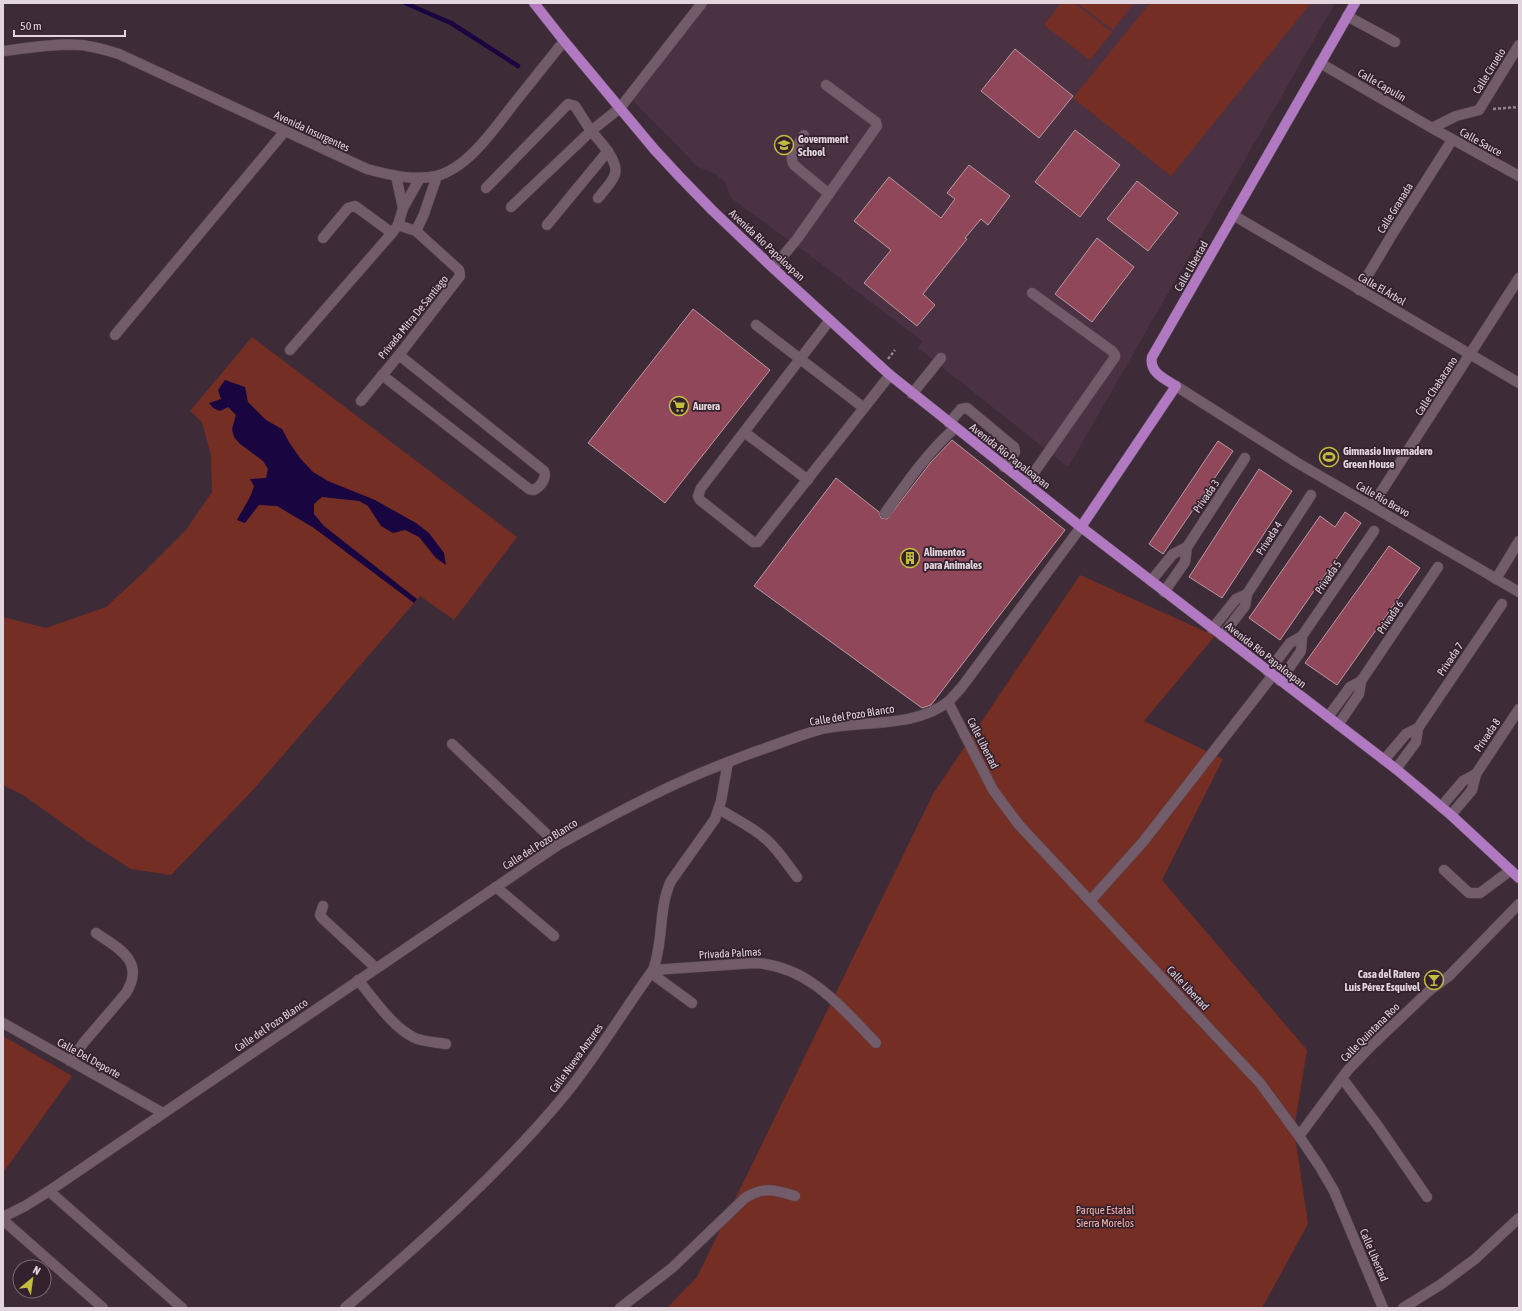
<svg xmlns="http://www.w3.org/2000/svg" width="1522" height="1311" font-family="'Asap Condensed',sans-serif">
  <rect width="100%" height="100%" fill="#3e2b38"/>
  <polygon fill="#4b3243" points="704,3 1335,3 1068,467 918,348 922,341 820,263 731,198 725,182 714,173 698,167 632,100"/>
  <g fill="#742e23">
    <polygon points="1061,3 1074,3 1112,32 1090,60 1044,25"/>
    <polygon points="1077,3 1134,3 1113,30"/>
    <polygon points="1150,3 1311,3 1171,176 1073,98"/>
    <polygon points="252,337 517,537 454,620 420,596 253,790 171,875 131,869 93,845 23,795 3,785 3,617 46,628 106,607 144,572 186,530 212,492 211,456 202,422 190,411"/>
    <polygon points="1080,575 1215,636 1144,721 1223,759 1162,880 1307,1050 1294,1129 1308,1224 1262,1308 667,1308 697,1277 933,794"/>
    <polygon points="3,1036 72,1076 3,1173"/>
  </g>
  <path fill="#190641" d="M225,380L245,387L248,402L266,420L282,429L289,442L300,458L313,472L328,481L375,500L416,523L429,533L444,553L446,565L436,558L419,537L405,530L393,533L381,526L368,506L359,501L322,497L314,504V514L324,526L417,599L414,603L314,528L277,506L259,505L245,523L237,520C243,508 251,498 254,486L250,479L266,478L268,469L263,461L239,443L234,437L232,429L236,415L228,407L220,411L213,408L209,403L221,399L218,390Z"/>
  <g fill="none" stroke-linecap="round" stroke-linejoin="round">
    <polyline stroke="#190641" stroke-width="4.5" points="405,3 451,23 518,66"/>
  </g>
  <g fill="#91475a" stroke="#b7999f">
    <polygon points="1015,49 1073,96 1039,138 981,91"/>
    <polygon points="1075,130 1120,165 1080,217 1035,182"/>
    <polygon points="969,165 1010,196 988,225 981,219 965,238 967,239 923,294 935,305 917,326 864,283 891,250 854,221 889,177 941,218 955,199 947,193"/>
    <polygon points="1137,181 1178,213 1148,251 1107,219"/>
    <polygon points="1097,238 1134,267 1092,322 1055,294"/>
    <polygon points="693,309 770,370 665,503 588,443"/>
    <polygon points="952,440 1065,530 931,705 922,708 754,586 836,478 879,512 881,518 887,519 931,462"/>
    <polygon points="1218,441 1233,451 1163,554 1149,544"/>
    <polygon points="1259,469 1292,491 1222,598 1189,577"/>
    <polygon points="1345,512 1361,523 1280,640 1249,618 1320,516 1335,527"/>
    <polygon points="1389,546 1420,568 1337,685 1305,663"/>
  </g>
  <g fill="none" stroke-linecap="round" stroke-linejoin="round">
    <defs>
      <g id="minor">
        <polyline points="1347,16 1395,42"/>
        <path d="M3,51C28,48 55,43 80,45C93,46 106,50 119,54L367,169C389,175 414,181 436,176C469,168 496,126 516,101C532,81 548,61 564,41"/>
        <polyline points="1320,63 1432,128 1519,176"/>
        <polyline points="1432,128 1456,116 1479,110 1519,45"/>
        <path d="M804,135C799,144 787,155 794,165L829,194"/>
        <polyline points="396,176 403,208"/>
        <polyline points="486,188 568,104 575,106 591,131 620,108 702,3"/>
        <path d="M511,207L591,131C599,140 619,161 615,174C613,181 603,192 598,198"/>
        <polyline points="1233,215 1519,383"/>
        <polyline points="547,225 608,151"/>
        <polyline points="416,231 424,214 437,176"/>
        <polyline points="323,238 348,208 355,206 392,233"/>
        <polyline points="773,268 797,239 877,126 876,122 826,85"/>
        <polyline points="1359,290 1393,233 1452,140"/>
        <polyline points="830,320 701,488 698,496 700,500 753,542 758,542 890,375"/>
        <polyline points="756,325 864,408"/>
        <polyline points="115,335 285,131"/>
        <polyline points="290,350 392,233 398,225 403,208 420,178"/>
        <path d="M382,375L529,489L534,490C541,486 547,478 544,471L399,355"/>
        <polyline points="1176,386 1296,462 1519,592"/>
        <polyline points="912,394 941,358"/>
        <polyline points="361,401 399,355 460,276 459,270 416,231 398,225"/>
        <polyline points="949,423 961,409 967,408 1014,447 1015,452 1004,467"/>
        <polyline points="744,432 808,480"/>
        <polyline points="1026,484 1115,357 1115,355 1112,351 1032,293"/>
        <polyline points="1372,506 1519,278"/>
        <path d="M885,513C907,482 927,453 955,428"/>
        <polyline points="1496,579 1519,541"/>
        <polyline points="1151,581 1173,554 1187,547"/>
        <polyline points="1164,592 1185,562 1187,547 1245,458"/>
        <polyline points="1212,629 1236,599 1247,594"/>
        <polyline points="1222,636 1245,606 1247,594 1311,495"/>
        <polyline points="1268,672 1290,643 1302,636 1374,531"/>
        <polyline points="1280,681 1301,651 1302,636"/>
        <polyline points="948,702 993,790 1019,825 1260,1083 1299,1136 1320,1167 1334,1191 1383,1308"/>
        <polyline points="1328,717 1350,687 1361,681"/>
        <polyline points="1338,725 1359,694 1361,681 1438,567"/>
        <polyline points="452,744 558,845"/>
        <polyline points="1384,760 1406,734 1418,728"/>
        <polyline points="1396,769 1416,742 1418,728 1502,604"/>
        <polyline points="1441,807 1463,781 1476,774"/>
        <path d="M719,809C735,819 753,827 767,840C779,851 787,864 797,877"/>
        <polyline points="1451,815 1472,790 1476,774 1519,709"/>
        <polyline points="1444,870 1469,893 1480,893 1511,870"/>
        <polyline points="496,887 554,936"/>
        <polyline points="1090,901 1143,842 1273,675"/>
        <polyline points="323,906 320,915 322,918 376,968"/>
        <path d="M653,970L755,963C809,966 841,1007 876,1043"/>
        <polyline points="651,973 692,1003"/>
        <path d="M358,980C373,998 393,1028 415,1038C424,1042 436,1042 446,1044"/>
        <polyline points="3,1023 163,1113"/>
        <path d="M70,1061L85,1041L126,993C146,961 118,948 96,933"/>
        <polyline points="1342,1078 1378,1126 1427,1197"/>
        <polyline points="1299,1136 1348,1070 1369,1048 1430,990 1449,976 1519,904"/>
        <polyline points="49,1191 182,1308"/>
        <path d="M3,1217L25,1206L49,1191L558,845C600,822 643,798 687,779C711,768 736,759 760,750C782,743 804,733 826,728C864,721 918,727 949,701C953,697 957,692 961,688L1081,527"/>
        <polyline points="3,1220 103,1308"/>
        <path d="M345,1308C422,1242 499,1174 564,1096C597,1056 623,1011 653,970C664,941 658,908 671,881L715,819L721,801L728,762"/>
        <path d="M620,1308L672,1268L745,1198C764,1186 775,1190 795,1196"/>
        <polyline points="1403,1308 1440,1285 1475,1259 1519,1218"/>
      </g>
      <g id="major">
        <polyline points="534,3 564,41 654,149 679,176 712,210 773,268 890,375 1081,527 1396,769 1451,815 1519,878"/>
        <path d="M1081,527L1176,386C1165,379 1149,373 1152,357L1355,3"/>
      </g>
    </defs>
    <use href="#minor" stroke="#5a4954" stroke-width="11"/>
    <use href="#major" stroke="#5a4954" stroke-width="11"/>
    <g stroke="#94848e" stroke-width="2.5" stroke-dasharray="3 2" stroke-linecap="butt">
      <polyline points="1493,109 1519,107"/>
      <polyline points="888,359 895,350"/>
    </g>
    <use href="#minor" stroke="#725c6a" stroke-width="10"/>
    <use href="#major" stroke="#b079c2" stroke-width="10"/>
  </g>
  <defs>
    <symbol id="school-ring" viewBox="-11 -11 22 22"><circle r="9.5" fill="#34212e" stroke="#c3bd3e" stroke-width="1.5"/><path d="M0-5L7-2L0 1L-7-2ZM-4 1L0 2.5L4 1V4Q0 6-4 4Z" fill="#c3bd3e"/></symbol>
    <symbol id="supermarket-ring" viewBox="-11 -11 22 22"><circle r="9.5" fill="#34212e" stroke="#c3bd3e" stroke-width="1.5"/><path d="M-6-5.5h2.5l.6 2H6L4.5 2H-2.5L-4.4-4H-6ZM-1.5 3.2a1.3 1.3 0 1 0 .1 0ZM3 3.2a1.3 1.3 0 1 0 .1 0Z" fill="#c3bd3e"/></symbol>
    <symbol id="stadium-ring" viewBox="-11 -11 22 22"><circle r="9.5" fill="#34212e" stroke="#c3bd3e" stroke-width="1.5"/><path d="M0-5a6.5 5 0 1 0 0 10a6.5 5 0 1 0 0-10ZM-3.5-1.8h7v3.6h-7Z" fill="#c3bd3e"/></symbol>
    <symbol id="building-ring" viewBox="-11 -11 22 22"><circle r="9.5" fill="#34212e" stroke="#c3bd3e" stroke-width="1.5"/><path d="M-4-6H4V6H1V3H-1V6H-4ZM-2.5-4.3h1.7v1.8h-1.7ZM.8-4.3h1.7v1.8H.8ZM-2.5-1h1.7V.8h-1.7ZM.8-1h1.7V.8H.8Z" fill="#c3bd3e"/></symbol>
    <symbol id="bar-ring" viewBox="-11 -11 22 22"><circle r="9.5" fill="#34212e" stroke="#c3bd3e" stroke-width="1.5"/><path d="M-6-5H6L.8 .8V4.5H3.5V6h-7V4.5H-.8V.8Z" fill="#c3bd3e"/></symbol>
  </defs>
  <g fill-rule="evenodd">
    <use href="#school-ring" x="773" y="134" width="22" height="22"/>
    <use href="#supermarket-ring" x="668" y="395" width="22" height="22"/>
    <use href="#stadium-ring" x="1318" y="446" width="22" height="22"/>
    <use href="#building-ring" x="899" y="547" width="22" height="22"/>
    <use href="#bar-ring" x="1423" y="969" width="22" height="22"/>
  </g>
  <g text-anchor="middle" stroke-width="3.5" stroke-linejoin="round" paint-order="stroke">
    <g font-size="11" fill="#e2d5dd" stroke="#34212e">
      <text transform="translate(1489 71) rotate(-58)" y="4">Calle Ciruelo</text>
      <text transform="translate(1382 85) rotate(30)" y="4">Calle Capulín</text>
      <text transform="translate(312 131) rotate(25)" y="4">Avenida Insurgentes</text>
      <text transform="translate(1481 142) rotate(29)" y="4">Calle Sauce</text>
      <text transform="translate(1395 208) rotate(-58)" y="4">Calle Granada</text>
      <text transform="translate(767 245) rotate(43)" y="4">Avenida Río Papaloapan</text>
      <text transform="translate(1191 266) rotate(-60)" y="4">Calle Libertad</text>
      <text transform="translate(1382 289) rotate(30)" y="4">Calle El Árbol</text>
      <text transform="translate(413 317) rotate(-51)" y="4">Privada Mitra De Santiago</text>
      <text transform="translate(1436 386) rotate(-57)" y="4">Calle Chabacano</text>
      <text transform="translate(1010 456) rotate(38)" y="4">Avenida Río Papaloapan</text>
      <text transform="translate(1206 496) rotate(-56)" y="4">Privada 3</text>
      <text transform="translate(1383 499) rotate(30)" y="4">Calle Río Bravo</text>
      <text transform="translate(1269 538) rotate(-57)" y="4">Privada 4</text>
      <text transform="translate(1328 577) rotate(-56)" y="4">Privada 5</text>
      <text transform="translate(1390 617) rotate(-56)" y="4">Privada 6</text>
      <text transform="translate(1266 655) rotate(38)" y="4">Avenida Río Papaloapan</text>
      <text transform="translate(1450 659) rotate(-56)" y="4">Privada 7</text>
      <text transform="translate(852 715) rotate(-9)" y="4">Calle del Pozo Blanco</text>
      <text transform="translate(1487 735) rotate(-56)" y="4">Privada 8</text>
      <text transform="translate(983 743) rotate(63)" y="4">Calle Libertad</text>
      <text transform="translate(540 844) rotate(-32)" y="4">Calle del Pozo Blanco</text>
      <text transform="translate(730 953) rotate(-3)" y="4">Privada Palmas</text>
      <text transform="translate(1188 988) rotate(47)" y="4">Calle Libertad</text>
      <text transform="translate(271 1025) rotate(-34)" y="4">Calle del Pozo Blanco</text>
      <text transform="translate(1370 1032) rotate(-45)" y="4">Calle Quintana Roo</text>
      <text transform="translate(89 1058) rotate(29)" y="4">Calle Del Deporte</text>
      <text transform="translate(576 1058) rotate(-54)" y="4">Calle Nueva Anzures</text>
      <text transform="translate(1374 1255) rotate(67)" y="4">Calle Libertad</text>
    </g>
    <g font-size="11" font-weight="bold" fill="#e2d5dd" stroke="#34212e" text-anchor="start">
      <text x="798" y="143">Government<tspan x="798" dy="13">School</tspan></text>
      <text x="693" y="410">Aurera</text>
      <text x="1343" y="455">Gimnasio Invernadero<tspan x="1343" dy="13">Green House</tspan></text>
      <text x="924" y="556">Alimentos<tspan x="924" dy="13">para Animales</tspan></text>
      <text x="1420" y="978" text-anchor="end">Casa del Ratero<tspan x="1420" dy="13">Luis Pérez Esquivel</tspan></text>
    </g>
    <g font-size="11" fill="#f4b3a7" stroke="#34212e">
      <text x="1105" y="1214">Parque Estatal<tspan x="1105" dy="13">Sierra Morelos</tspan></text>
    </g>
  </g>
  <rect width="1522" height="1311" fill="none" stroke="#e2d5dd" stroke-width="8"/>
  <g transform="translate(32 1279) rotate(29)"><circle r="19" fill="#34212e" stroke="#7a6974"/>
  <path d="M0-3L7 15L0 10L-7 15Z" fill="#c3bd3e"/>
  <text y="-6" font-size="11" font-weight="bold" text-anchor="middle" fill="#e2d5dd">N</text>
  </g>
  <path d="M14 30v6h111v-6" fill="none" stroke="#e2d5dd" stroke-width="2"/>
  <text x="20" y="30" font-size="12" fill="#e2d5dd" stroke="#34212e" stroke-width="3" paint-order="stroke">50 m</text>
</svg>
